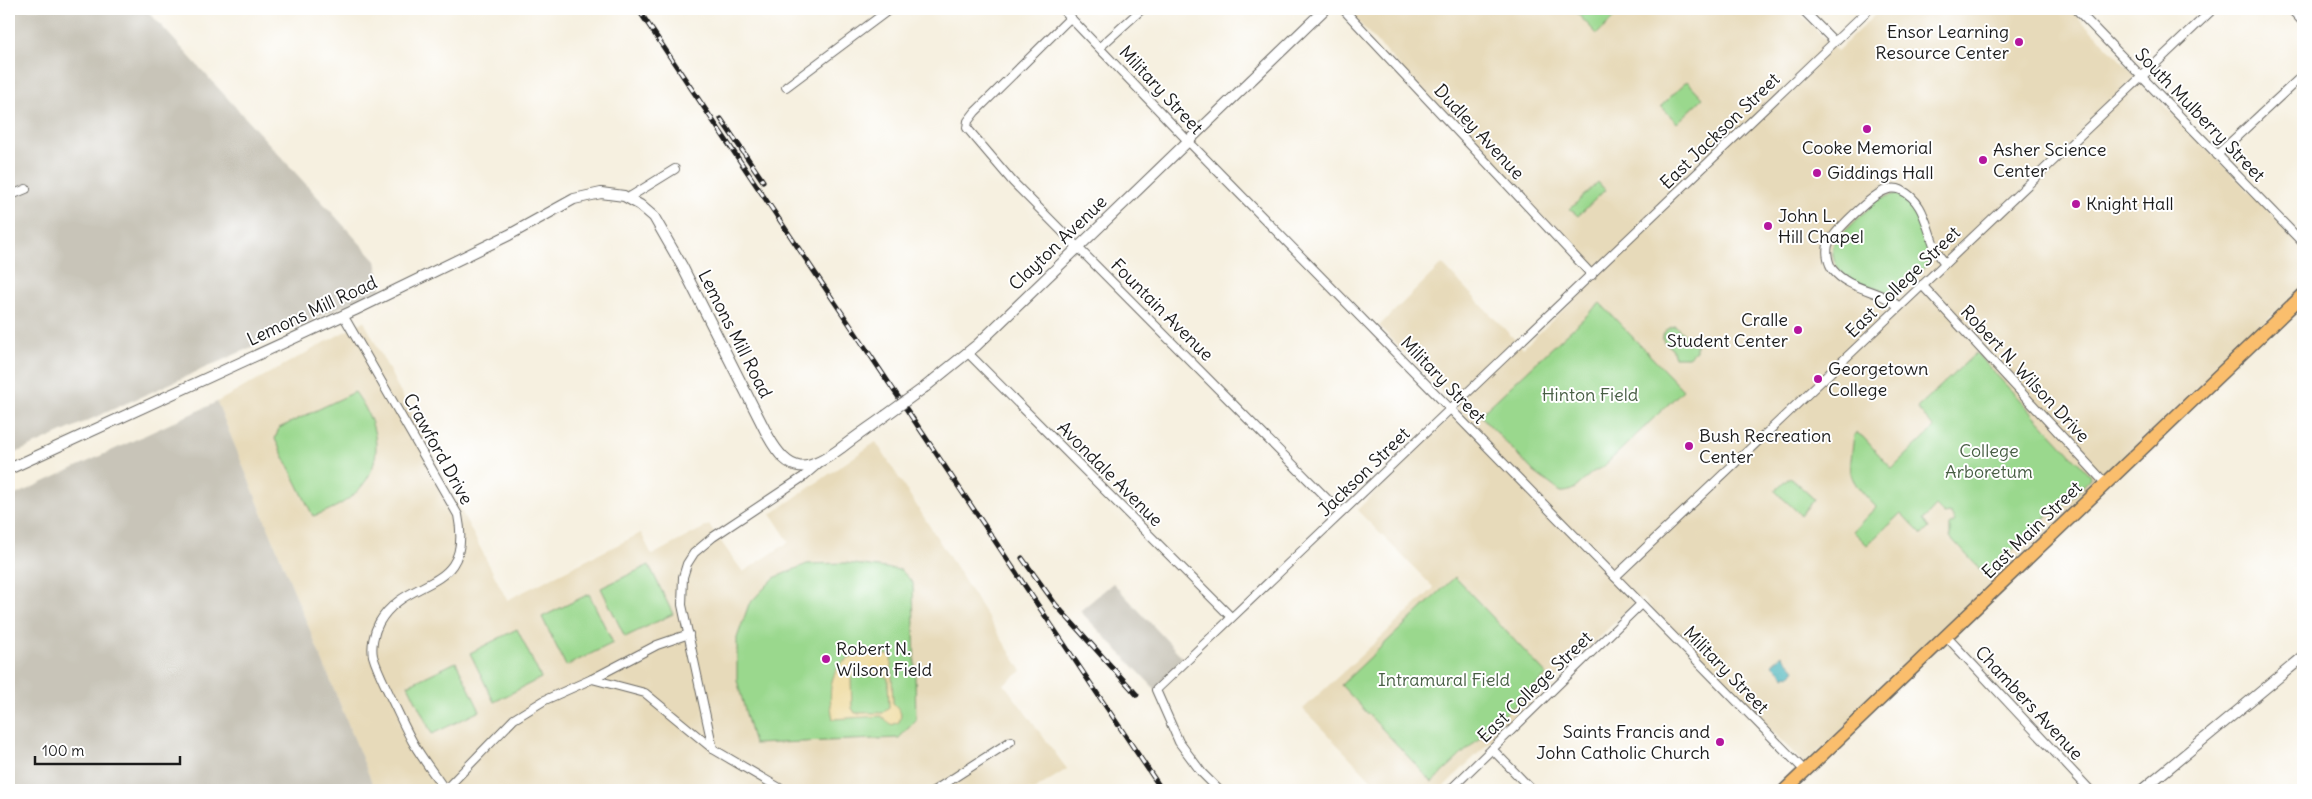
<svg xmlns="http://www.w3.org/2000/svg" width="2312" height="799" font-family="Delius,sans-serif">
  <rect width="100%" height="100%" fill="#fff"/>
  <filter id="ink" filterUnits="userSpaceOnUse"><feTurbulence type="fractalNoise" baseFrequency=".02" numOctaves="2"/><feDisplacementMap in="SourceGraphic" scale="10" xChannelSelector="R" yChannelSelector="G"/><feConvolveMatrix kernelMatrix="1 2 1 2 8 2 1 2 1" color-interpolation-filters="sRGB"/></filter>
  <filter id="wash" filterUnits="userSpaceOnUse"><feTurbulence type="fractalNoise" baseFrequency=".0096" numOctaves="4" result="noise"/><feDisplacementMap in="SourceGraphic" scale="20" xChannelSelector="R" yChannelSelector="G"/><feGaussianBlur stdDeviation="1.12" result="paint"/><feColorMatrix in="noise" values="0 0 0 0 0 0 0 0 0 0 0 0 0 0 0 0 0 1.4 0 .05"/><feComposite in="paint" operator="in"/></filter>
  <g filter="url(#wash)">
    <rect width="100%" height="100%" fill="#f6f0e0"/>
    <g fill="#e7daba">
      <polygon points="1346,9 1796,9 1837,51 1881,9 2070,9 2303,246 2303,286 1805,765 1641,597 1440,790 1381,790 1303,709 1434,588 1357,510 1458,409 1379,326 1442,264 1523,348 1598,277"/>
      <polygon points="364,321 507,600 641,533 652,555 709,525 743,572 789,542 771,514 876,442 1022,671 1004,684 1067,769 1034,790 375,790 217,402"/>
    </g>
    <g fill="#c8c4b8">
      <polygon points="9,9 146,9 376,261 381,289 9,456"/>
      <polygon points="217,402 375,790 9,790 9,498"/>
      <polygon points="1113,583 1186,661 1156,690 1080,611"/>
    </g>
    <g fill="#9ad88d" stroke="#5b7a54">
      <polygon points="1573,9 1623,9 1597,34"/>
      <polygon points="1687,81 1703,98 1677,123 1661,106"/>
      <polygon points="1598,182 1605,190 1578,216 1570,209"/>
      <path d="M1895,194C1923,200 1926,238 1931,261L1897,294C1871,287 1824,279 1834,242L1878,199Z"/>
      <path d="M1600,303L1683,390L1602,468C1585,472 1580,493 1561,492L1534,472L1480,415Z"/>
      <path d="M1675,326L1696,344V351L1688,357H1675L1672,348L1664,342C1660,334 1667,328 1675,326Z"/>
      <path d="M1976,353L2089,474L2090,479L2056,514L2050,513L1986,576L1950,537V525L1955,521L1950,513L1944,514L1936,506L1923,520L1929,528L1922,535L1901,513L1867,545L1853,531L1876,507C1845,474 1849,479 1854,435L1857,433L1863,437L1892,469L1934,428L1917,408Z"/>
      <path d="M355,392C395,446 376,497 313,516L275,439L279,428Z"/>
      <polygon points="1790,477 1814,499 1801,515 1775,491"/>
      <polygon points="846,563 901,570 913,583 916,720 899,738 754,744 737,680 737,638 749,604 774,578 807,564"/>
      <polygon points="649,565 673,614 625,637 601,588"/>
      <polygon points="1455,577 1547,675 1432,782 1341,685"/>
      <polygon points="589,594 613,643 566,666 542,617"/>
      <polygon points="517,629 541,678 494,702 470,653"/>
      <polygon points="456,662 480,711 432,734 408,685"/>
    </g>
    <path fill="#eeda9e" stroke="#857b5d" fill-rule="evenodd" d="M864,654L891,655L893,703C900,710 903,713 899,722L892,725L881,716L833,719C827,690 829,659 864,654ZM882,675L888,678L889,707L883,713H855L852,708L851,678L853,676Z"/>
    <polygon fill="#3eafb5" stroke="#2d6668" points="1782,655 1795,669 1790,676 1788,675 1785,677 1772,664"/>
  </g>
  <g filter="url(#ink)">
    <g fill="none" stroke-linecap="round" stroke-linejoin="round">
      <defs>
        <g id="minor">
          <polyline points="1062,9 1189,142 1805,771"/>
          <polyline points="1343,9 1592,275"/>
          <polyline points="1802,9 1834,41"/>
          <polyline points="2076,9 2303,243"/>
          <polyline points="2291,9 2303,22"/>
          <polyline points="1071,17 975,112 968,121 967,128 1013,182 1341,513"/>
          <polyline points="1100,47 1142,9"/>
          <polyline points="786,87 890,9"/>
          <polyline points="2217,155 2303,75"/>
          <polyline points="9,196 26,189"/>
          <polyline points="628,198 675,169"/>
          <polyline points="1922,285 2106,484"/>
          <path d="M1899,307C1881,289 1850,291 1833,270C1828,264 1826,252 1828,245C1833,232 1873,194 1886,190C1890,188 1897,188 1901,190C1931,204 1925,242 1945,263"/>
          <path d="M343,315L458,515C474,595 406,574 379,623C374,632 371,646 373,656C377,670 385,685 391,698C399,714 406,731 415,746C424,761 435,775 445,790"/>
          <polyline points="967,352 1231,617"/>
          <polyline points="1615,577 2213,9"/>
          <polyline points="1946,636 2090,790"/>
          <polyline points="592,679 657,645 689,634"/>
          <polyline points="713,749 682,605 683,577 687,564 694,553 713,537 803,477 817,465"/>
          <polyline points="1492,749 1532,790"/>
          <polyline points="445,790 514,719 545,700 592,679 645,693 713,749 783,790"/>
          <polyline points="935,790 1011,741"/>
          <polyline points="1219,790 1202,773 1179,742 1156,690 1869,9"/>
          <polyline points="1450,790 1641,604"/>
        </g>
        <g id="tertiary">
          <polyline points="925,387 977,345 1325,9"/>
          <path d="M9,469L355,310L509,235L574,199L601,193L624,196L640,205L654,217L682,266L768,436C790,476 807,473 841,448C855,437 870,427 885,416"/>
          <polyline points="2142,790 2303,657"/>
        </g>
        <polyline id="primary" points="1785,790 2303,295"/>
      </defs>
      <use href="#minor" stroke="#686661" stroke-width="10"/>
      <use href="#tertiary" stroke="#686661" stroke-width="12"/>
      <use href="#primary" stroke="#686661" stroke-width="15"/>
      <use href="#minor" stroke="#fff" stroke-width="8"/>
      <use href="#tertiary" stroke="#fff" stroke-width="10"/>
      <use href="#primary" stroke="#fabe6d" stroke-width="12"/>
      <defs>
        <g id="rail">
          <polyline points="638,9 1162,790"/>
          <polyline points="721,119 763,181"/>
          <polyline points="1022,558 1056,605 1137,695"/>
        </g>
      </defs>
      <use href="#rail" stroke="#1c1c1c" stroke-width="5"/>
      <use href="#rail" stroke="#fff" stroke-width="3" stroke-dasharray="9" stroke-linecap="butt"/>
      <defs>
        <polyline id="tertiary-bridge" points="885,416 925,387"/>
      </defs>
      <use href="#tertiary-bridge" stroke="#686661" stroke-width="12" stroke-linecap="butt"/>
      <use href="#tertiary-bridge" stroke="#fff" stroke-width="10"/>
    </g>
  </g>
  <g fill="#b5179e" stroke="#fff" stroke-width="2">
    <circle cx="2019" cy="42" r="5"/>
    <circle cx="1867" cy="129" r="5"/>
    <circle cx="1983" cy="160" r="5"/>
    <circle cx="1817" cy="173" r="5"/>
    <circle cx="2076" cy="204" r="5"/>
    <circle cx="1768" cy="226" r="5"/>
    <circle cx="1798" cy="330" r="5"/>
    <circle cx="1818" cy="379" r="5"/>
    <circle cx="1689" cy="446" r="5"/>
    <circle cx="826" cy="659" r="5"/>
    <circle cx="1720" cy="742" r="5"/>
  </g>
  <g text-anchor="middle" stroke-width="4" stroke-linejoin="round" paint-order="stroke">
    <g font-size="18" fill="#1c1c1c" stroke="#fff" text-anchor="start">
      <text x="2009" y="38" text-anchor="end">Ensor Learning<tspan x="2009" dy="21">Resource Center</tspan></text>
      <text x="1867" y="154" text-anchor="middle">Cooke Memorial</text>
      <text x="1993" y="156">Asher Science<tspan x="1993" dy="21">Center</tspan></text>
      <text x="1827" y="179">Giddings Hall</text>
      <text x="2086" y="210">Knight Hall</text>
      <text x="1778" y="222">John L.<tspan x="1778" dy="21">Hill Chapel</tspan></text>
      <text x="1788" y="326" text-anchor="end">Cralle<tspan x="1788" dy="21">Student Center</tspan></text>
      <text x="1828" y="375">Georgetown<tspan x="1828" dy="21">College</tspan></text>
      <text x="1699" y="442">Bush Recreation<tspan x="1699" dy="21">Center</tspan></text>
      <text x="836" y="655">Robert N.<tspan x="836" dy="21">Wilson Field</tspan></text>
      <text x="1710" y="738" text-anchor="end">Saints Francis and<tspan x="1710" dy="21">John Catholic Church</tspan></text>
    </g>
    <g font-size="18" fill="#1c1c1c" stroke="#fff">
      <text transform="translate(1161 90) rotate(47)" y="6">Military Street</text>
      <text transform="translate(2200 115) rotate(46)" y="6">South Mulberry Street</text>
      <text transform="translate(1720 131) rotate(-44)" y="6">East Jackson Street</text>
      <text transform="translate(1479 132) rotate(47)" y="6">Dudley Avenue</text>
      <text transform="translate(1058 243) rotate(-44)" y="6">Clayton Avenue</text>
      <text transform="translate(1903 282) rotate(-44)" y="6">East College Street</text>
      <text transform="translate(1162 310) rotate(45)" y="6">Fountain Avenue</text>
      <text transform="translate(312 311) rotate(-25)" y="6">Lemons Mill Road</text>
      <text transform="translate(735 334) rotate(63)" y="6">Lemons Mill Road</text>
      <text transform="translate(2025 374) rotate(47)" y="6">Robert N. Wilson Drive</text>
      <text transform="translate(1443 380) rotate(46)" y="6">Military Street</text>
      <text transform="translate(438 449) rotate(61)" y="6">Crawford Drive</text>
      <text transform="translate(1364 472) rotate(-44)" y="6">Jackson Street</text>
      <text transform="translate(1110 474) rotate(45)" y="6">Avondale Avenue</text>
      <text transform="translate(2032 530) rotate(-44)" y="6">East Main Street</text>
      <text transform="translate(1726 670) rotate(46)" y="6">Military Street</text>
      <text transform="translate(1535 687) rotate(-44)" y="6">East College Street</text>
      <text transform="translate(2029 703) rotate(47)" y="6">Chambers Avenue</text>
    </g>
    <g font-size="18" fill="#485e44" stroke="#fff">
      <text x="1590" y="401">Hinton Field</text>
      <text x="1989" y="457">College<tspan x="1989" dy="21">Arboretum</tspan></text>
      <text x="1444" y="686">Intramural Field</text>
    </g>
  </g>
  <rect width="2312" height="799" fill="none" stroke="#fff" stroke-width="30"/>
  <path d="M35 756v8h145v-8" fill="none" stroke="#1c1c1c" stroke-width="2.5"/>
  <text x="42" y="756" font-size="15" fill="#1c1c1c" stroke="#ffffff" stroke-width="4" paint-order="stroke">100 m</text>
</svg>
